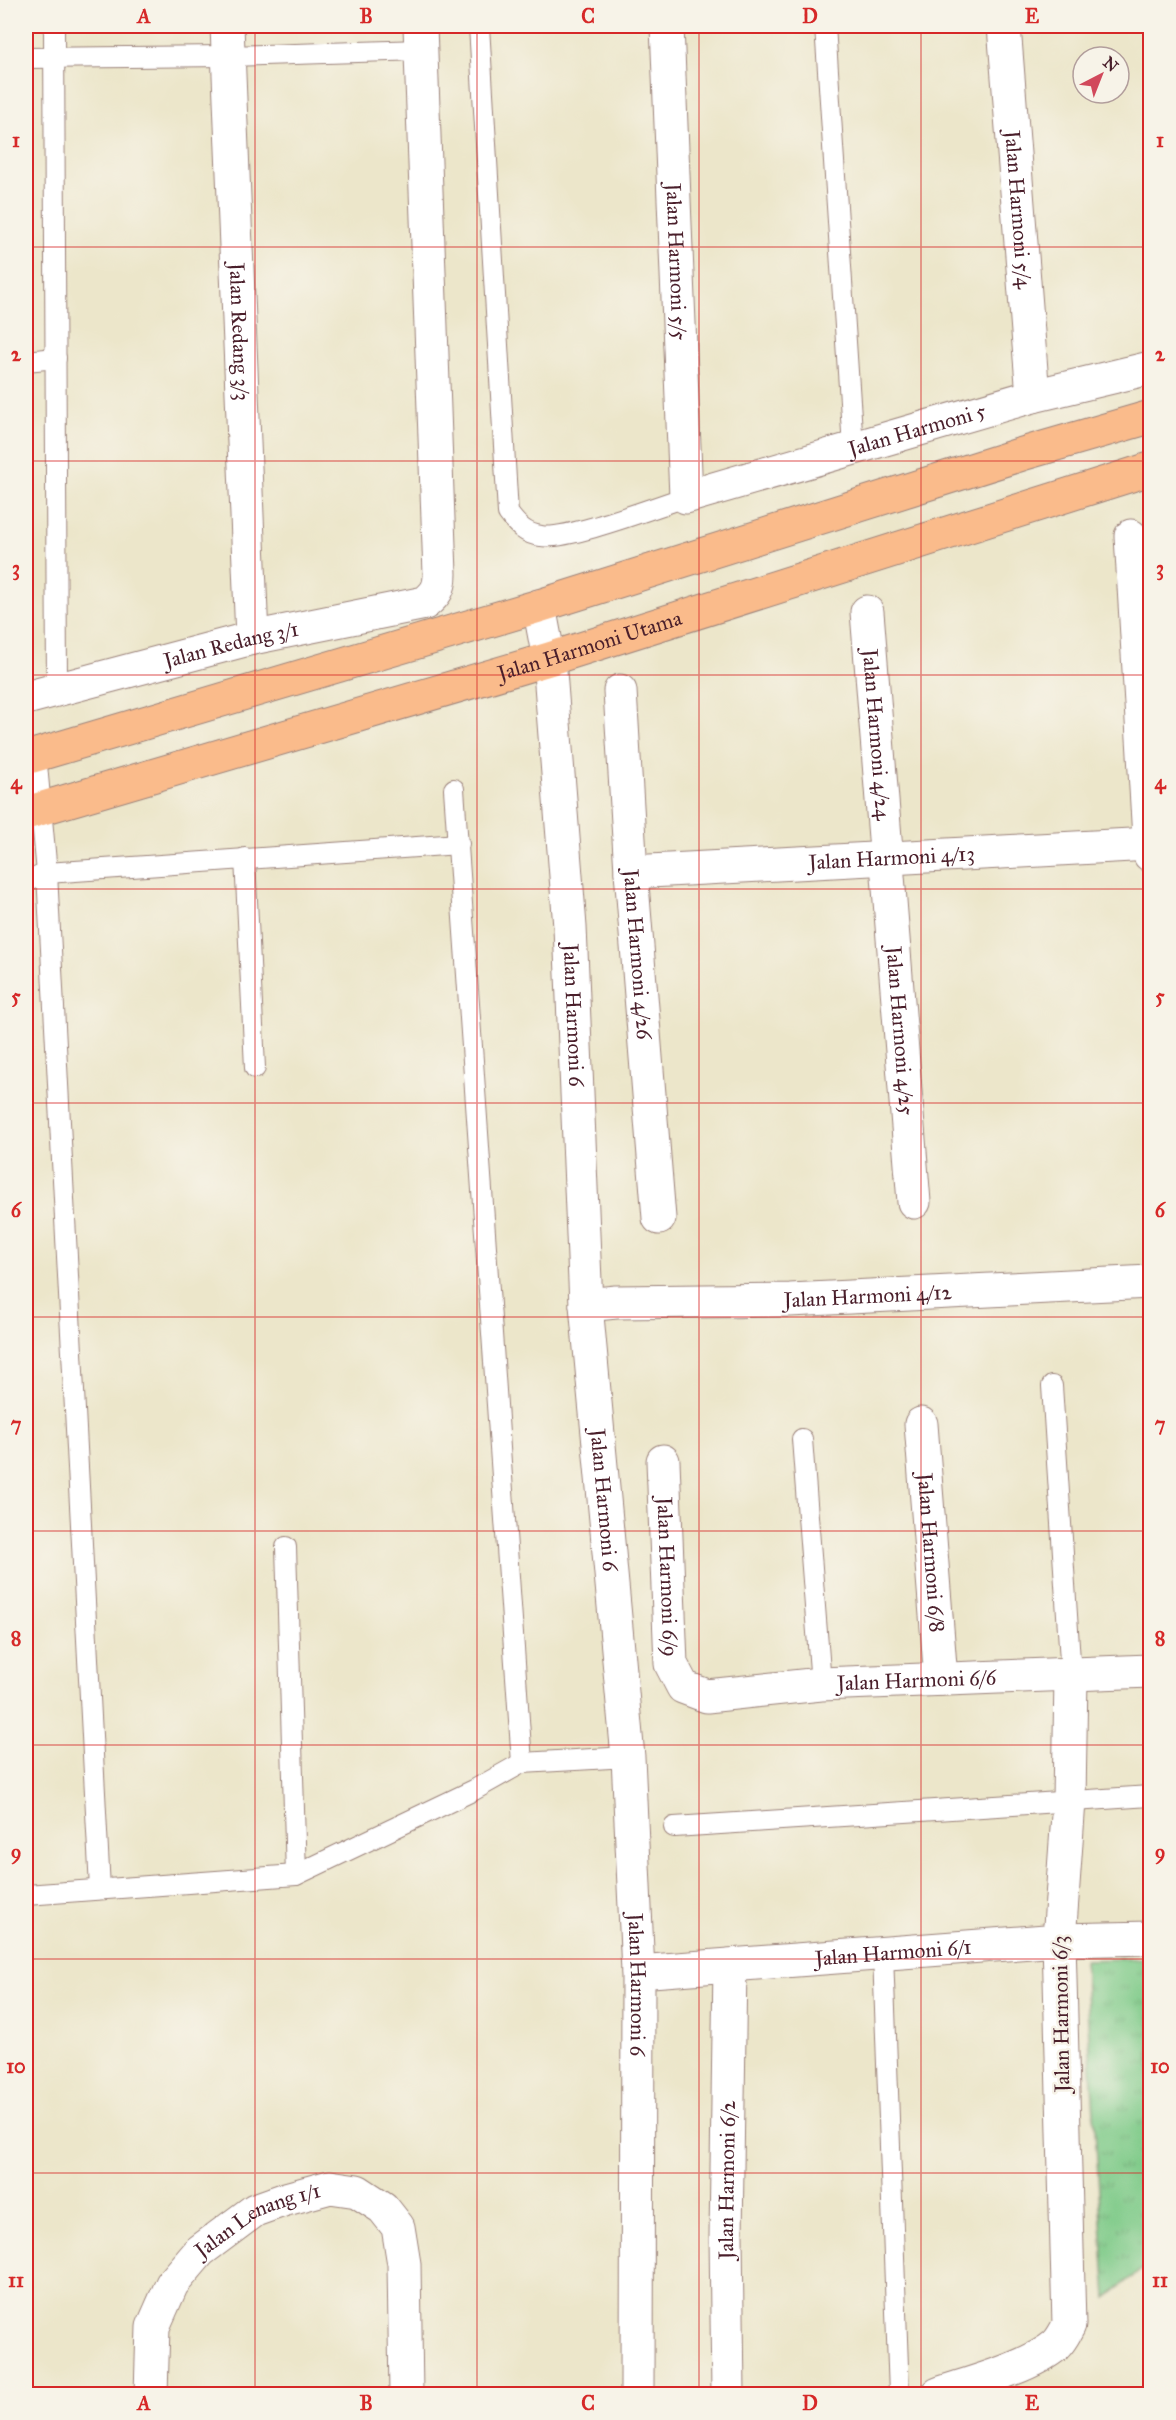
<svg xmlns="http://www.w3.org/2000/svg" width="1176" height="2420" font-family="'IM FELL Great Primer',serif">
  <defs>
    <pattern id="grass-tufts" width="24" height="20" patternUnits="userSpaceOnUse" patternTransform="scale(1.5)"><rect width="24" height="20" fill="#7eca88"/><path d="M3 7l-1-3M5 7V3M7 7l1-3M15 17l-1-3M17 17v-4M19 17l1-3" fill="none" stroke="#6ead76"/></pattern>
  </defs>
  <rect width="100%" height="100%" fill="#f7f3e8"/>
  <filter id="ink" filterUnits="userSpaceOnUse"><feTurbulence type="fractalNoise" baseFrequency=".0167" numOctaves="2"/><feDisplacementMap in="SourceGraphic" scale="12" xChannelSelector="R" yChannelSelector="G"/><feConvolveMatrix kernelMatrix="1 2 1 2 8 2 1 2 1" color-interpolation-filters="sRGB"/></filter>
  <filter id="wash" filterUnits="userSpaceOnUse"><feTurbulence type="fractalNoise" baseFrequency=".008" numOctaves="4" result="noise"/><feDisplacementMap in="SourceGraphic" scale="24" xChannelSelector="R" yChannelSelector="G"/><feGaussianBlur stdDeviation="1.35" result="paint"/><feColorMatrix in="noise" values="0 0 0 0 0 0 0 0 0 0 0 0 0 0 0 0 0 1.4 0 .05"/><feComposite in="paint" operator="in"/></filter>
  <g filter="url(#wash)">
    <rect width="100%" height="100%" fill="#ece6ca"/>
    <polygon fill="url(#grass-tufts)" stroke="#64745a" stroke-width="1.5" points="1150,1958 1150,2263 1106,2298 1084,1960"/>
  </g>
  <g filter="url(#ink)">
    <g fill="none" stroke-linecap="round" stroke-linejoin="round">
      <defs>
        <g id="service">
          <polyline points="54,26 57,690"/>
          <path d="M479,26L508,513C517,525 525,534 541,536C566,541 657,506 686,497"/>
          <polyline points="825,26 853,447"/>
          <polyline points="26,58 228,56 421,50"/>
          <polyline points="26,361 56,358"/>
          <polyline points="36,754 47,873 100,1889"/>
          <polyline points="454,789 522,1763"/>
          <polyline points="245,858 255,1068"/>
          <polyline points="26,882 47,873 459,844"/>
          <polyline points="1052,1386 1071,1676"/>
          <polyline points="802,1439 821,1684"/>
          <polyline points="286,1547 296,1875"/>
          <polyline points="674,1827 1150,1796"/>
          <polyline points="26,1895 296,1875 474,1790 522,1763 628,1757"/>
          <polyline points="883,1954 899,2394"/>
        </g>
        <g id="minor">
          <path id="s1" d="M227,26L252,638"/>
          <path id="s2" d="M667,26L686,497L1033,396L1150,368"/>
          <path id="s3" d="M1004,26L1033,396"/>
          <polyline points="1131,536 1150,855"/>
          <path id="s4" d="M539,606L549,659L570,927L586,1305L628,1757L638,1972L637,2394"/>
          <path id="s5" d="M867,612L914,1202"/>
          <path id="s6" d="M620,691L631,872L659,1218"/>
          <path id="s7" d="M26,698L252,638L425,603C436,594 440,588 440,574L420,26"/>
          <path id="s8" d="M631,872L1150,844"/>
          <path id="s9" d="M586,1305L616,1302L790,1300L1150,1282"/>
          <path id="s10" d="M921,1424L941,1679"/>
          <path id="s11" d="M663,1461L671,1664L683,1687L707,1696L821,1684L1150,1671"/>
          <path id="s12" d="M638,1972L1059,1940L1150,1938"/>
          <path id="s13" d="M151,2394L153,2327L172,2284L200,2251L255,2210L286,2199L330,2187L357,2191L383,2208L398,2227L404,2264L406,2394"/>
          <path id="s14" d="M728,2394L726,2236L730,1965"/>
          <path d="M938,2394C970,2383 1031,2367 1056,2345C1062,2339 1065,2332 1069,2325L1059,1940L1069,1801L1071,1676"/>
        </g>
        <g id="primary">
          <polyline points="26,758 539,606 1022,454 1150,417"/>
          <path id="s15" d="M26,813L549,659L1150,469"/>
        </g>
      </defs>
      <use href="#service" stroke="#9b827a" stroke-width="22"/>
      <use href="#minor" stroke="#9b827a" stroke-width="35"/>
      <use href="#primary" stroke="#9b827a" stroke-width="35"/>
      <use href="#service" stroke="#fff" stroke-width="20"/>
      <use href="#minor" stroke="#fff" stroke-width="33"/>
      <use href="#primary" stroke="#fabb8b" stroke-width="33"/>
    </g>
  </g>
  <path fill="none" stroke="#d62828" stroke-width="1.5" stroke-opacity="0.55" d="M255,26V2394M477,26V2394M699,26V2394M921,26V2394M26,247H1150M26,461H1150M26,675H1150M26,889H1150M26,1103H1150M26,1317H1150M26,1531H1150M26,1745H1150M26,1959H1150M26,2173H1150"/>
  <g text-anchor="middle" stroke-width="5" stroke-linejoin="round" paint-order="stroke">
    <g font-size="21" fill="#4a1f2b" stroke="#f7f3e8">
      <text dy="7" stroke="none"><textPath href="#s3" startOffset="184">Jalan Harmoni 5/4</textPath></text>
      <text dy="7" stroke="none"><textPath href="#s2" startOffset="236">Jalan Harmoni 5/5</textPath></text>
      <text dy="7" stroke="none"><textPath href="#s1" startOffset="306">Jalan Redang 3/3</textPath></text>
      <text dy="7" stroke="none"><textPath href="#s2" startOffset="712">Jalan Harmoni 5</textPath></text>
      <text dy="7" stroke="none"><textPath href="#s15" startOffset="588">Jalan Harmoni Utama</textPath></text>
      <text dy="7" stroke="none"><textPath href="#s7" startOffset="212">Jalan Redang 3/1</textPath></text>
      <text dy="7" stroke="none"><textPath href="#s5" startOffset="123">Jalan Harmoni 4/24</textPath></text>
      <text dy="7" stroke="none"><textPath href="#s8" startOffset="261">Jalan Harmoni 4/13</textPath></text>
      <text dy="7" stroke="none"><textPath href="#s6" startOffset="264">Jalan Harmoni 4/26</textPath></text>
      <text dy="7" stroke="none"><textPath href="#s4" startOffset="411">Jalan Harmoni 6</textPath></text>
      <text dy="7" stroke="none"><textPath href="#s5" startOffset="420">Jalan Harmoni 4/25</textPath></text>
      <text dy="7" stroke="none"><textPath href="#s9" startOffset="282">Jalan Harmoni 4/12</textPath></text>
      <text dy="7" stroke="none"><textPath href="#s4" startOffset="897">Jalan Harmoni 6</textPath></text>
      <text dy="7" stroke="none"><textPath href="#s10" startOffset="129">Jalan Harmoni 6/8</textPath></text>
      <text dy="7" stroke="none"><textPath href="#s11" startOffset="116">Jalan Harmoni 6/9</textPath></text>
      <text dy="7" stroke="none"><textPath href="#s11" startOffset="465">Jalan Harmoni 6/6</textPath></text>
      <text dy="7" stroke="none"><textPath href="#s12" startOffset="256">Jalan Harmoni 6/1</textPath></text>
      <text dy="7" stroke="none"><textPath href="#s4" startOffset="1383">Jalan Harmoni 6</textPath></text>
      <text transform="translate(1061 2014) rotate(-91)" y="7">Jalan Harmoni 6/3</text>
      <text dy="7" stroke="none"><textPath href="#s14" startOffset="214">Jalan Harmoni 6/2</textPath></text>
      <text dy="7" stroke="none"><textPath href="#s13" startOffset="224">Jalan Lenang 1/1</textPath></text>
    </g>
  </g>
  <rect width="1176" height="2420" fill="none" stroke="#f7f3e8" stroke-width="66"/>
  <g transform="translate(1101 75) rotate(42)"><circle r="28" fill="#f7f3e8" stroke="#b29e9c" stroke-width="1.5"/>
  <path d="M0-4.5L10 22L0 15L-10 22Z" fill="#d1495b"/>
  <text y="-9" font-size="16" font-weight="bold" text-anchor="middle" fill="#4a1f2b">N</text>
  </g>
  <rect x="33" y="33" width="1110" height="2354" fill="none" stroke="#d62828" stroke-width="2"/>
  <g font-size="20" text-anchor="middle" font-weight="bold" fill="#d62828">
    <text x="144" y="23">A</text>
    <text x="366" y="23">B</text>
    <text x="588" y="23">C</text>
    <text x="810" y="23">D</text>
    <text x="1032" y="23">E</text>
    <text x="16" y="147">1</text>
    <text x="1160" y="147">1</text>
    <text x="16" y="361">2</text>
    <text x="1160" y="361">2</text>
    <text x="16" y="575">3</text>
    <text x="1160" y="575">3</text>
    <text x="16" y="789">4</text>
    <text x="1160" y="789">4</text>
    <text x="16" y="1003">5</text>
    <text x="1160" y="1003">5</text>
    <text x="16" y="1217">6</text>
    <text x="1160" y="1217">6</text>
    <text x="16" y="1431">7</text>
    <text x="1160" y="1431">7</text>
    <text x="16" y="1645">8</text>
    <text x="1160" y="1645">8</text>
    <text x="16" y="1859">9</text>
    <text x="1160" y="1859">9</text>
    <text x="16" y="2073">10</text>
    <text x="1160" y="2073">10</text>
    <text x="16" y="2287">11</text>
    <text x="1160" y="2287">11</text>
    <text x="144" y="2410">A</text>
    <text x="366" y="2410">B</text>
    <text x="588" y="2410">C</text>
    <text x="810" y="2410">D</text>
    <text x="1032" y="2410">E</text>
  </g>
</svg>
